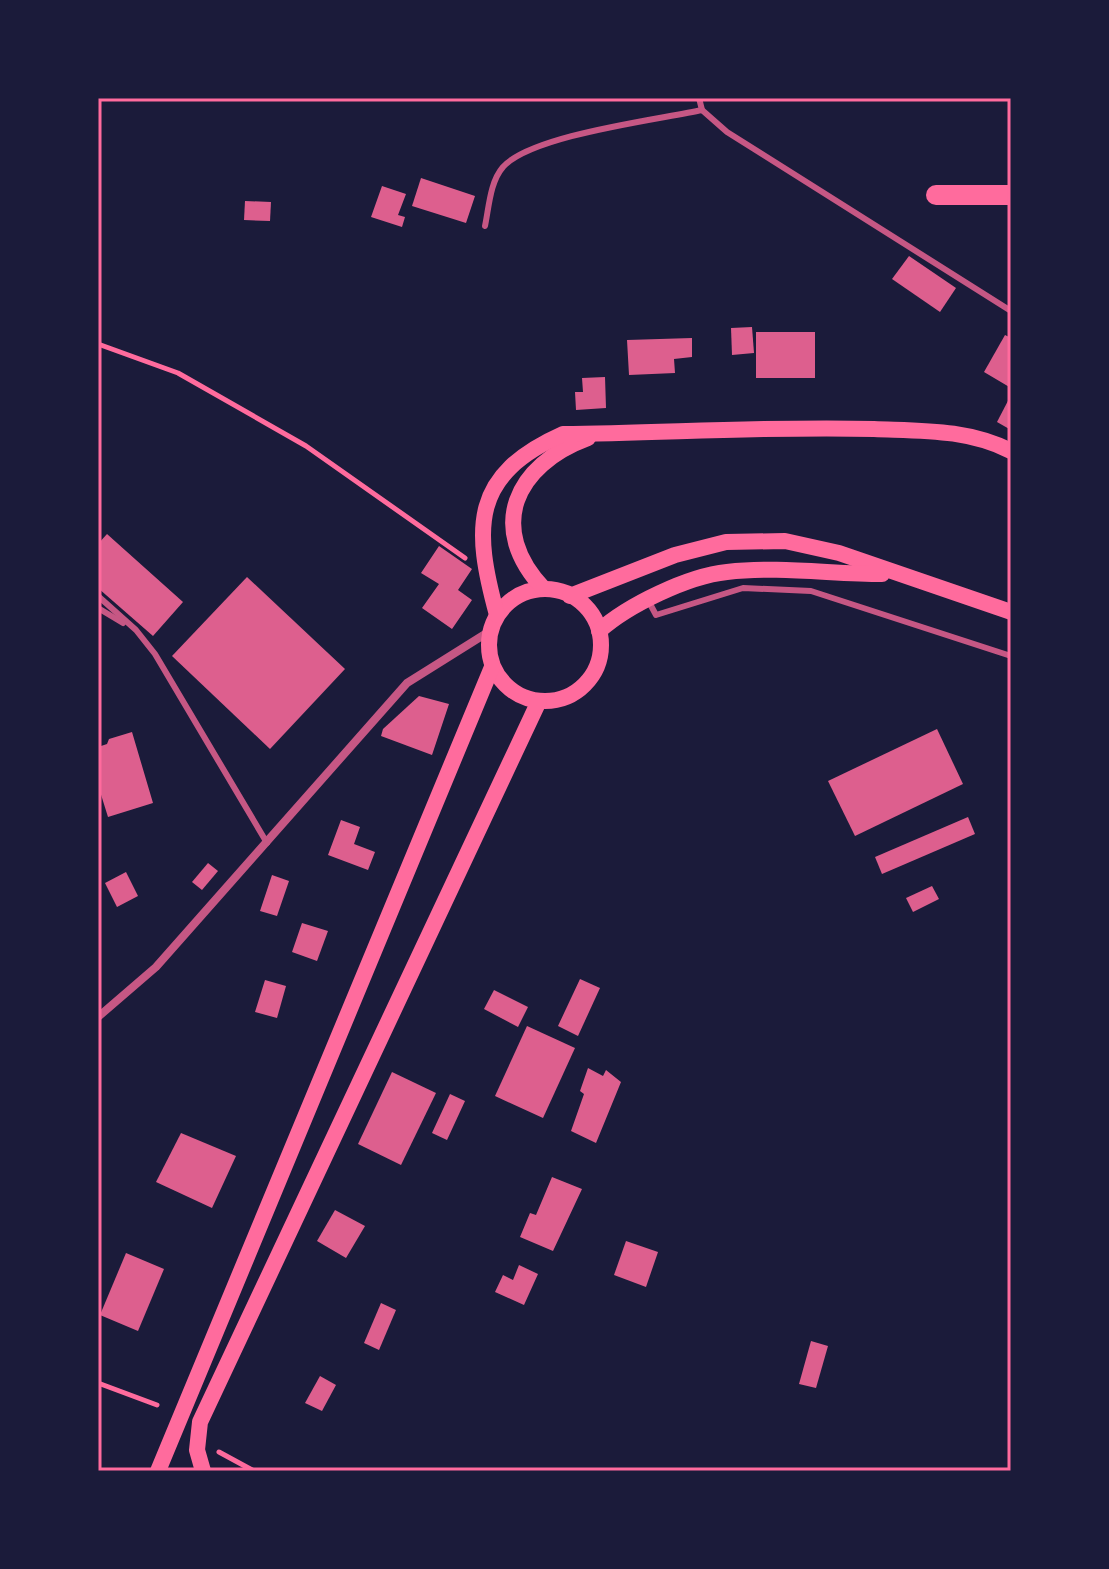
<svg xmlns="http://www.w3.org/2000/svg" width="1109" height="1569" font-family="'Source Sans 3',sans-serif">
  <rect width="100%" height="100%" fill="#1b1b3a"/>
  <g fill="#dd5f8e">
    <polygon points="421,178 475,196 466,223 412,206"/>
    <polygon points="382,186 406,194 398,215 405,217 402,227 371,217"/>
    <polygon points="245,201 271,202 270,221 244,220"/>
    <polygon points="909,256 956,288 940,312 892,279"/>
    <polygon points="752,327 754,353 732,355 731,328"/>
    <rect x="756" y="332" width="59" height="46"/>
    <polygon points="1005,335 1011,338 1011,388 984,372"/>
    <polygon points="692,338 692,357 674,359 675,373 629,375 627,340"/>
    <polygon points="605,377 606,408 576,410 575,392 583,392 582,378"/>
    <polygon points="1011,395 1011,430 997,422"/>
    <polygon points="107,534 183,602 153,636 98,588 98,544"/>
    <polygon points="439,546 472,569 458,590 472,600 452,629 422,608 439,584 421,573"/>
    <polygon points="247,577 345,669 270,749 172,656"/>
    <polygon points="419,696 449,704 432,755 381,736 383,729"/>
    <polygon points="937,729 963,784 855,836 828,781"/>
    <polygon points="132,732 153,803 108,817 98,785 98,747 107,744 109,739"/>
    <polygon points="968,817 975,834 882,874 875,857"/>
    <polygon points="341,820 360,827 354,844 375,852 368,870 328,855"/>
    <polygon points="208,863 218,871 202,890 192,882"/>
    <polygon points="126,872 138,896 117,907 105,883"/>
    <polygon points="272,875 289,881 277,916 260,911"/>
    <polygon points="932,886 939,899 913,912 906,898"/>
    <polygon points="302,923 328,931 317,961 292,952"/>
    <polygon points="580,979 600,988 578,1036 558,1026"/>
    <polygon points="265,980 286,986 277,1018 255,1012"/>
    <polygon points="494,990 528,1007 518,1027 484,1009"/>
    <polygon points="527,1026 575,1048 543,1118 495,1096"/>
    <polygon points="588,1068 603,1076 606,1070 621,1082 596,1143 571,1131 584,1094 580,1091"/>
    <polygon points="392,1072 436,1093 401,1165 358,1144"/>
    <polygon points="450,1094 465,1101 447,1140 432,1133"/>
    <polygon points="181,1133 236,1156 212,1208 156,1182"/>
    <polygon points="552,1177 582,1189 553,1251 520,1237 530,1213 536,1215"/>
    <polygon points="335,1210 365,1226 346,1258 317,1241"/>
    <polygon points="626,1241 658,1252 646,1287 614,1275"/>
    <polygon points="126,1253 164,1269 138,1331 100,1315"/>
    <polygon points="519,1265 538,1274 524,1305 495,1292 503,1275 513,1280"/>
    <polygon points="381,1303 396,1310 379,1350 364,1343"/>
    <polygon points="811,1341 828,1346 816,1388 799,1384"/>
    <polygon points="320,1376 336,1385 322,1411 305,1403"/>
  </g>
  <g fill="none" stroke-linecap="round" stroke-linejoin="round">
    <g stroke="#ff6b9d" stroke-width="5">
      <polyline points="98,344 178,373 306,446 465,558"/>
      <polyline points="98,1383 157,1405"/>
      <polyline points="219,1452 254,1471"/>
    </g>
    <g stroke="#c65784" stroke-width="6">
      <polyline points="699,98 702,110 727,132 1011,311"/>
      <path d="M485,226C489,207 490,182 503,167C532,135 656,120 702,110"/>
      <polyline points="98,596 136,630 155,654 267,843"/>
      <polyline points="649,602 656,615 743,588 811,591 1011,656"/>
      <polyline points="98,608 123,623"/>
    </g>
    <polyline stroke="#c65784" stroke-width="8" points="98,1017 156,967 407,683 490,631"/>
    <g stroke="#ff6b9d" stroke-width="16">
      <circle cx="545" cy="645" r="56"/>
      <path d="M544,589C486,528 515,465 588,438"/>
      <polyline points="570,596 675,555 726,542 785,541 839,553 1011,612"/>
      <path d="M497,615C473,527 471,475 563,434C666,433 770,426 874,429C922,431 967,429 1011,451"/>
      <path d="M599,631C628,605 688,576 727,572C778,566 832,574 882,574"/>
      <polyline points="158,1471 492,667"/>
      <polyline points="203,1471 197,1450 200,1422 539,701"/>
    </g>
    <polyline stroke="#ff6b9d" stroke-width="20" points="936,195 1011,195"/>
  </g>
  <rect width="1109" height="1569" fill="none" stroke="#1b1b3a" stroke-width="200"/>
  <rect x="100" y="100" width="909" height="1369" fill="none" stroke="#ff6b9d" stroke-width="3"/>
</svg>
